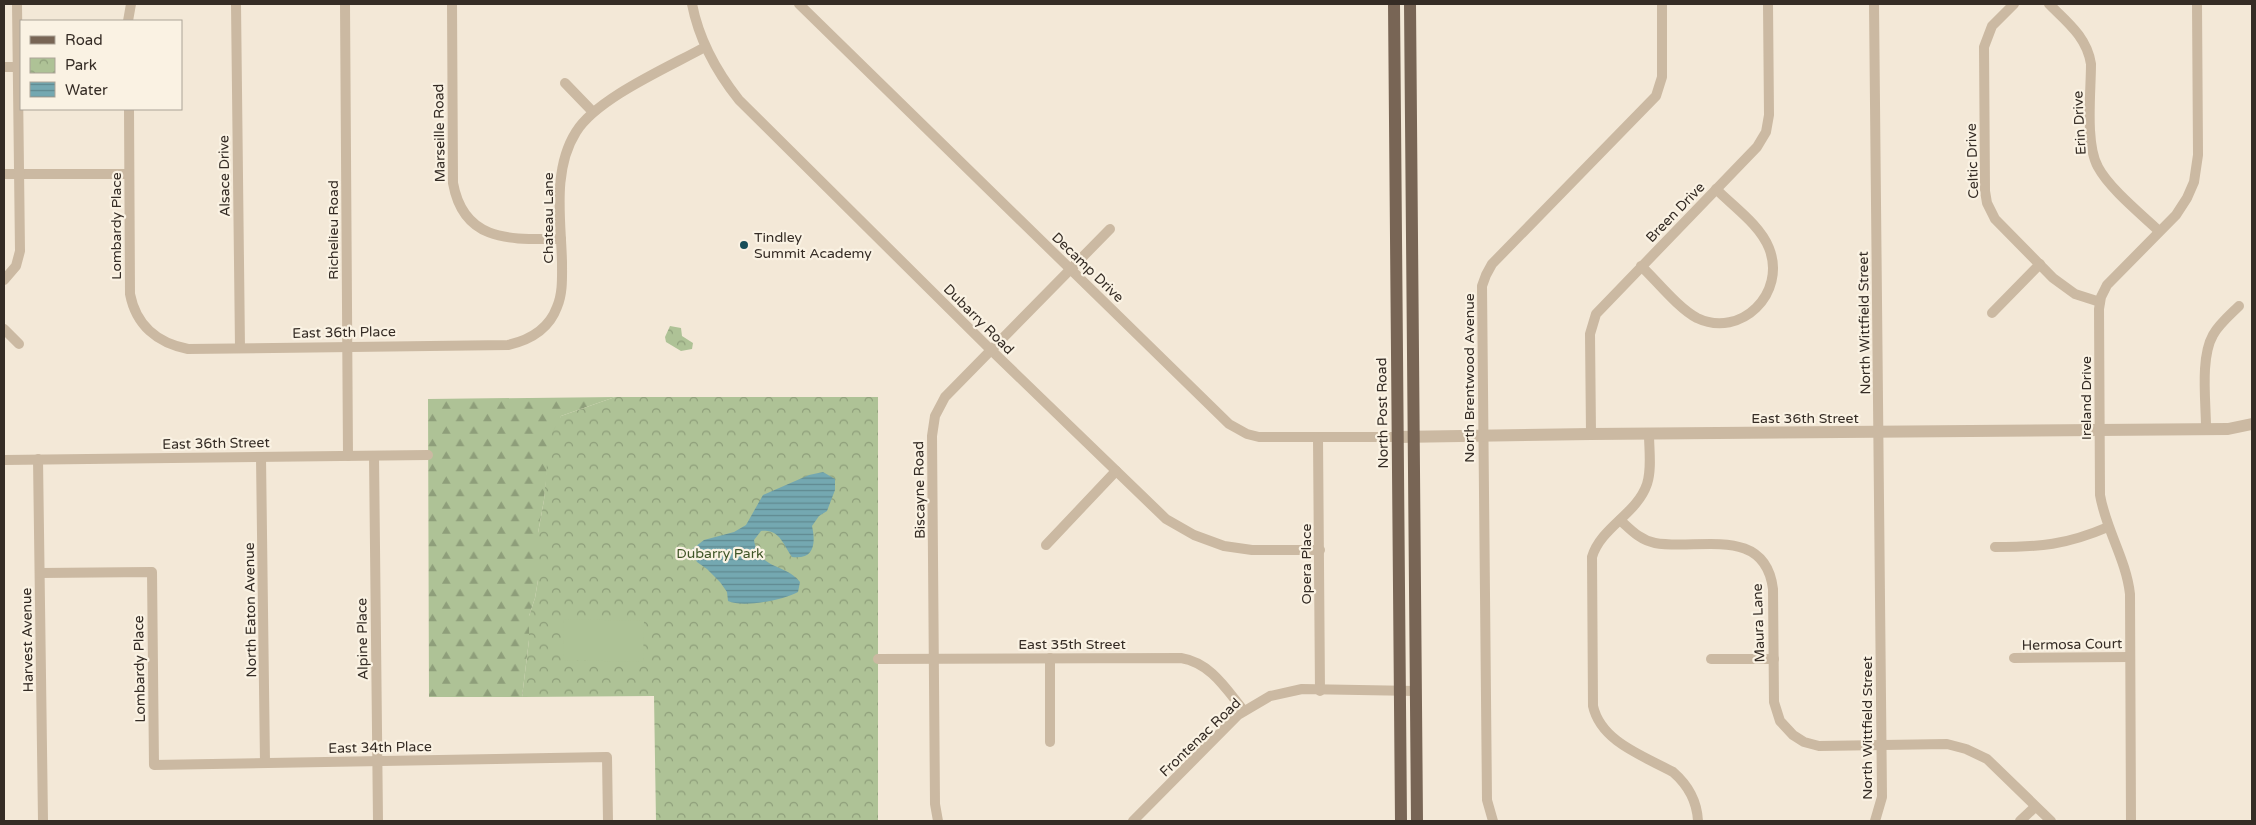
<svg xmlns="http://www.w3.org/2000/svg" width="2256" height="825" font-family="'Varela Round',sans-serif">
  <defs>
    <pattern id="forest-firs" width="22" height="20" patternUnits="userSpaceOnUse" patternTransform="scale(1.25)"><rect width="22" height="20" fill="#aec296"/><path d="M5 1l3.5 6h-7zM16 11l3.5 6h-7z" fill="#8e9e7a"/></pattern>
    <pattern id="park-crowns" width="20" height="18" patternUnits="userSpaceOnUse" patternTransform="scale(1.25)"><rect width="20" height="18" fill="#aec296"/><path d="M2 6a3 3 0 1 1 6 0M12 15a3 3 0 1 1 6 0" fill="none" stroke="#8e9e7a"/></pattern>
    <pattern id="water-rules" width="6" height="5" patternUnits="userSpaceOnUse" patternTransform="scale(1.25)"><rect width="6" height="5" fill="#74a8b1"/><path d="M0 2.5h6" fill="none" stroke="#608990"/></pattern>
  </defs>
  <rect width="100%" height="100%" fill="#f3e8d7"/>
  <polygon fill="url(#forest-firs)" points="615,397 561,416 547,472 544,500 538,533 538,580 535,598 529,616 529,640 522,697 429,697 428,399"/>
  <g fill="url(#park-crowns)">
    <polygon points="670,326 681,328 682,336 693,343 692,349 681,351 666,342 665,337"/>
    <polygon points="615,397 878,397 878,821 656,821 654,696 522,697 529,640 529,616 535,598 538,580 538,533 544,500 549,439 561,416"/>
  </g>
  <polygon fill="#aec296" points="564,619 644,621 643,662 563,660"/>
  <path fill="url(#water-rules)" d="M823,472L835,479V490L827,511L819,516L812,526C816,544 814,560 792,557C783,544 779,528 761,531L754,540C759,570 785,563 800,582L798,592C784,600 743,608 728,601L727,592L720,582L707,569L697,562L691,550L704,540L734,532L746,525L763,495L809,475Z"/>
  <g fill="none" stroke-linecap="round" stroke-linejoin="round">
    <g stroke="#cbb9a2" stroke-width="10">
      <polyline points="236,4 240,348"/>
      <polyline points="345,4 348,456"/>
      <path d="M452,4L453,183C464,244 513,239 561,239"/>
      <path d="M692,4C699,40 716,71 739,100L991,350L1166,519L1194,535L1224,546L1252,550H1320"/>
      <polyline points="799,4 1229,424 1247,434 1259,437 1397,437"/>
      <polyline points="1874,4 1882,797 1875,821"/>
      <polyline points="2014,4 1992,26 1984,47 1985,191 1987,203 1995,219 2053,278 2075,294 2100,302"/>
      <path d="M2049,4C2067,22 2087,37 2091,64C2091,92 2085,144 2098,167C2109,188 2141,214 2159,231"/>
      <polyline points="128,21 131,4"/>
      <polyline points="4,67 18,67"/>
      <polyline points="565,83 593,112"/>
      <path d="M129,109L130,294C136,325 157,343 188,349L508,345C530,340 549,329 557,307C563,293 562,277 562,262C561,220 552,170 576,132C597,98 669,67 705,47"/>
      <polyline points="4,174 129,174"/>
      <path d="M1641,266C1657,281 1678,308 1697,318C1741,339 1787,293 1769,248C1760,225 1734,207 1716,189"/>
      <polyline points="4,280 16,266 20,251 17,4"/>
      <polyline points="1992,313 2040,264"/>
      <polyline points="4,329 19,344"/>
      <path d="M2206,428C2206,402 2200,358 2213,335C2219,324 2230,315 2239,306"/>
      <polyline points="1591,434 1590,334 1596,314 1757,147 1766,132 1769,115 1768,4"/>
      <path d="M1649,434C1649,449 1652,469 1647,484C1637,514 1601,527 1592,557L1593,706C1601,742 1644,756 1673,772C1688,785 1697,801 1698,821"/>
      <polyline points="1318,438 1320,691"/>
      <polyline points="374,456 378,821"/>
      <polyline points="261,457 265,763"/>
      <polyline points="38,459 43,821"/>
      <polyline points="4,460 428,455"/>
      <path d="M1620,520C1631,530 1640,540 1655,543C1696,551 1765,524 1773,589L1774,702L1780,721L1793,735L1804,742L1819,746L1947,744L1966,749L1987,759L2051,821"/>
      <polyline points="1046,545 1116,471"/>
      <path d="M1995,547C2040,547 2066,545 2108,527"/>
      <polyline points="40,573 152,572 154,765 607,757 608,821"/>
      <polyline points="1050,658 1050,742"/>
      <polyline points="2014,658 2130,657"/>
      <path d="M878,659L1181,658C1211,663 1226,689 1244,711"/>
      <polyline points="1711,659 1774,659"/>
      <polyline points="938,821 935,804 932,436 935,416 945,397 1110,229"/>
      <polyline points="1133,821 1238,715 1270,696 1302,689 1416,691"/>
      <polyline points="1493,821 1487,800 1482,286 1486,275 1492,264 1656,96 1662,77 1662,4"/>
      <polyline points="2020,821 2035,807"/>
      <path d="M2131,821L2130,594C2126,559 2106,530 2100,495L2099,309L2101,297L2107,285L2176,215L2187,198L2194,182L2198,155L2197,4"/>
    </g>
    <polyline stroke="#cbb9a2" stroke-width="12" points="1397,437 1591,434 2228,429 2252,424"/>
    <g stroke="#786555" stroke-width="12">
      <polyline points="1394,4 1401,821"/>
      <polyline points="1410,4 1417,821"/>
    </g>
  </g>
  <circle fill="#184e59" stroke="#faf2e3" stroke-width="2" cx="744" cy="245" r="5"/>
  <g text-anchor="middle" stroke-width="4.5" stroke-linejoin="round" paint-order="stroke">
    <g font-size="14" fill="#352c25" stroke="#faf2e3">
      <text transform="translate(2079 123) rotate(-93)" y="5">Erin Drive</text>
      <text transform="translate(439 133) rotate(-91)" y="5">Marseille Road</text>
      <text transform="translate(1972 161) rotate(-92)" y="5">Celtic Drive</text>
      <text transform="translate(224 176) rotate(-91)" y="5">Alsace Drive</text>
      <text transform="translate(1675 212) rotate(-46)" y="5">Breen Drive</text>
      <text transform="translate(548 218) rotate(-90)" y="5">Chateau Lane</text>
      <text transform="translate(116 226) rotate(-90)" y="5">Lombardy Place</text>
      <text transform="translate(333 230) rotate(-90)" y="5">Richelieu Road</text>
      <text transform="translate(1088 267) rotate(44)" y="5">Decamp Drive</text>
      <text transform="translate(979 319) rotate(45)" y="5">Dubarry Road</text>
      <text transform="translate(1864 323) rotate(-91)" y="5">North Wittfield Street</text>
      <text transform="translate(344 332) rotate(-1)" y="5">East 36th Place</text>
      <text transform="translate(1469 378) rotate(-90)" y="5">North Brentwood Avenue</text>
      <text transform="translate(2086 398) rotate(-90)" y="5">Ireland Drive</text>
      <text transform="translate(1382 413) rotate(-91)" y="5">North Post Road</text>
      <text x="1805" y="423">East 36th Street</text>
      <text transform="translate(216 443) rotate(-1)" y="5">East 36th Street</text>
      <text transform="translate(919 490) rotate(-91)" y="5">Biscayne Road</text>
      <text transform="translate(1306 564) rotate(-90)" y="5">Opera Place</text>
      <text transform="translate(250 610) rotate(-91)" y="5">North Eaton Avenue</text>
      <text transform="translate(1758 623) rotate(-92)" y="5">Maura Lane</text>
      <text transform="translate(362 639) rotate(-91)" y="5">Alpine Place</text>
      <text transform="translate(27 640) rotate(-91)" y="5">Harvest Avenue</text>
      <text x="1072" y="649">East 35th Street</text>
      <text transform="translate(2072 644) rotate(-1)" y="5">Hermosa Court</text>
      <text transform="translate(139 669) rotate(-91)" y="5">Lombardy Place</text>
      <text transform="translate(1867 728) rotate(-90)" y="5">North Wittfield Street</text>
      <text transform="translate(1200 737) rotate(-44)" y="5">Frontenac Road</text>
      <text transform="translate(380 747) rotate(-1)" y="5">East 34th Place</text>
    </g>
    <g font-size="14" fill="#352c25" stroke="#faf2e3" text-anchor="start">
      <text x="754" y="242">Tindley<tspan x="754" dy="16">Summit Academy</tspan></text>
    </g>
    <g font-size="14" fill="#3f5527" stroke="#faf2e3">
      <text x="720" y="558">Dubarry Park</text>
    </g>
  </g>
  <rect width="2256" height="825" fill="none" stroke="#352c25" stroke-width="10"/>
  <rect x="20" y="20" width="162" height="90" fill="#faf2e3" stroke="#aba397"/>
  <rect x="30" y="36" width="25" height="8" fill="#786555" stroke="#aba397"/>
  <text x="65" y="45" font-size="15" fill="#352c25">Road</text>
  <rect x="30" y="58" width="25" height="15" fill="url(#park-crowns)" stroke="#aba397"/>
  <text x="65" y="70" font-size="15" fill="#352c25">Park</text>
  <rect x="30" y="82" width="25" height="15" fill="url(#water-rules)" stroke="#aba397"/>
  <text x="65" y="95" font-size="15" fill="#352c25">Water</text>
</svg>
